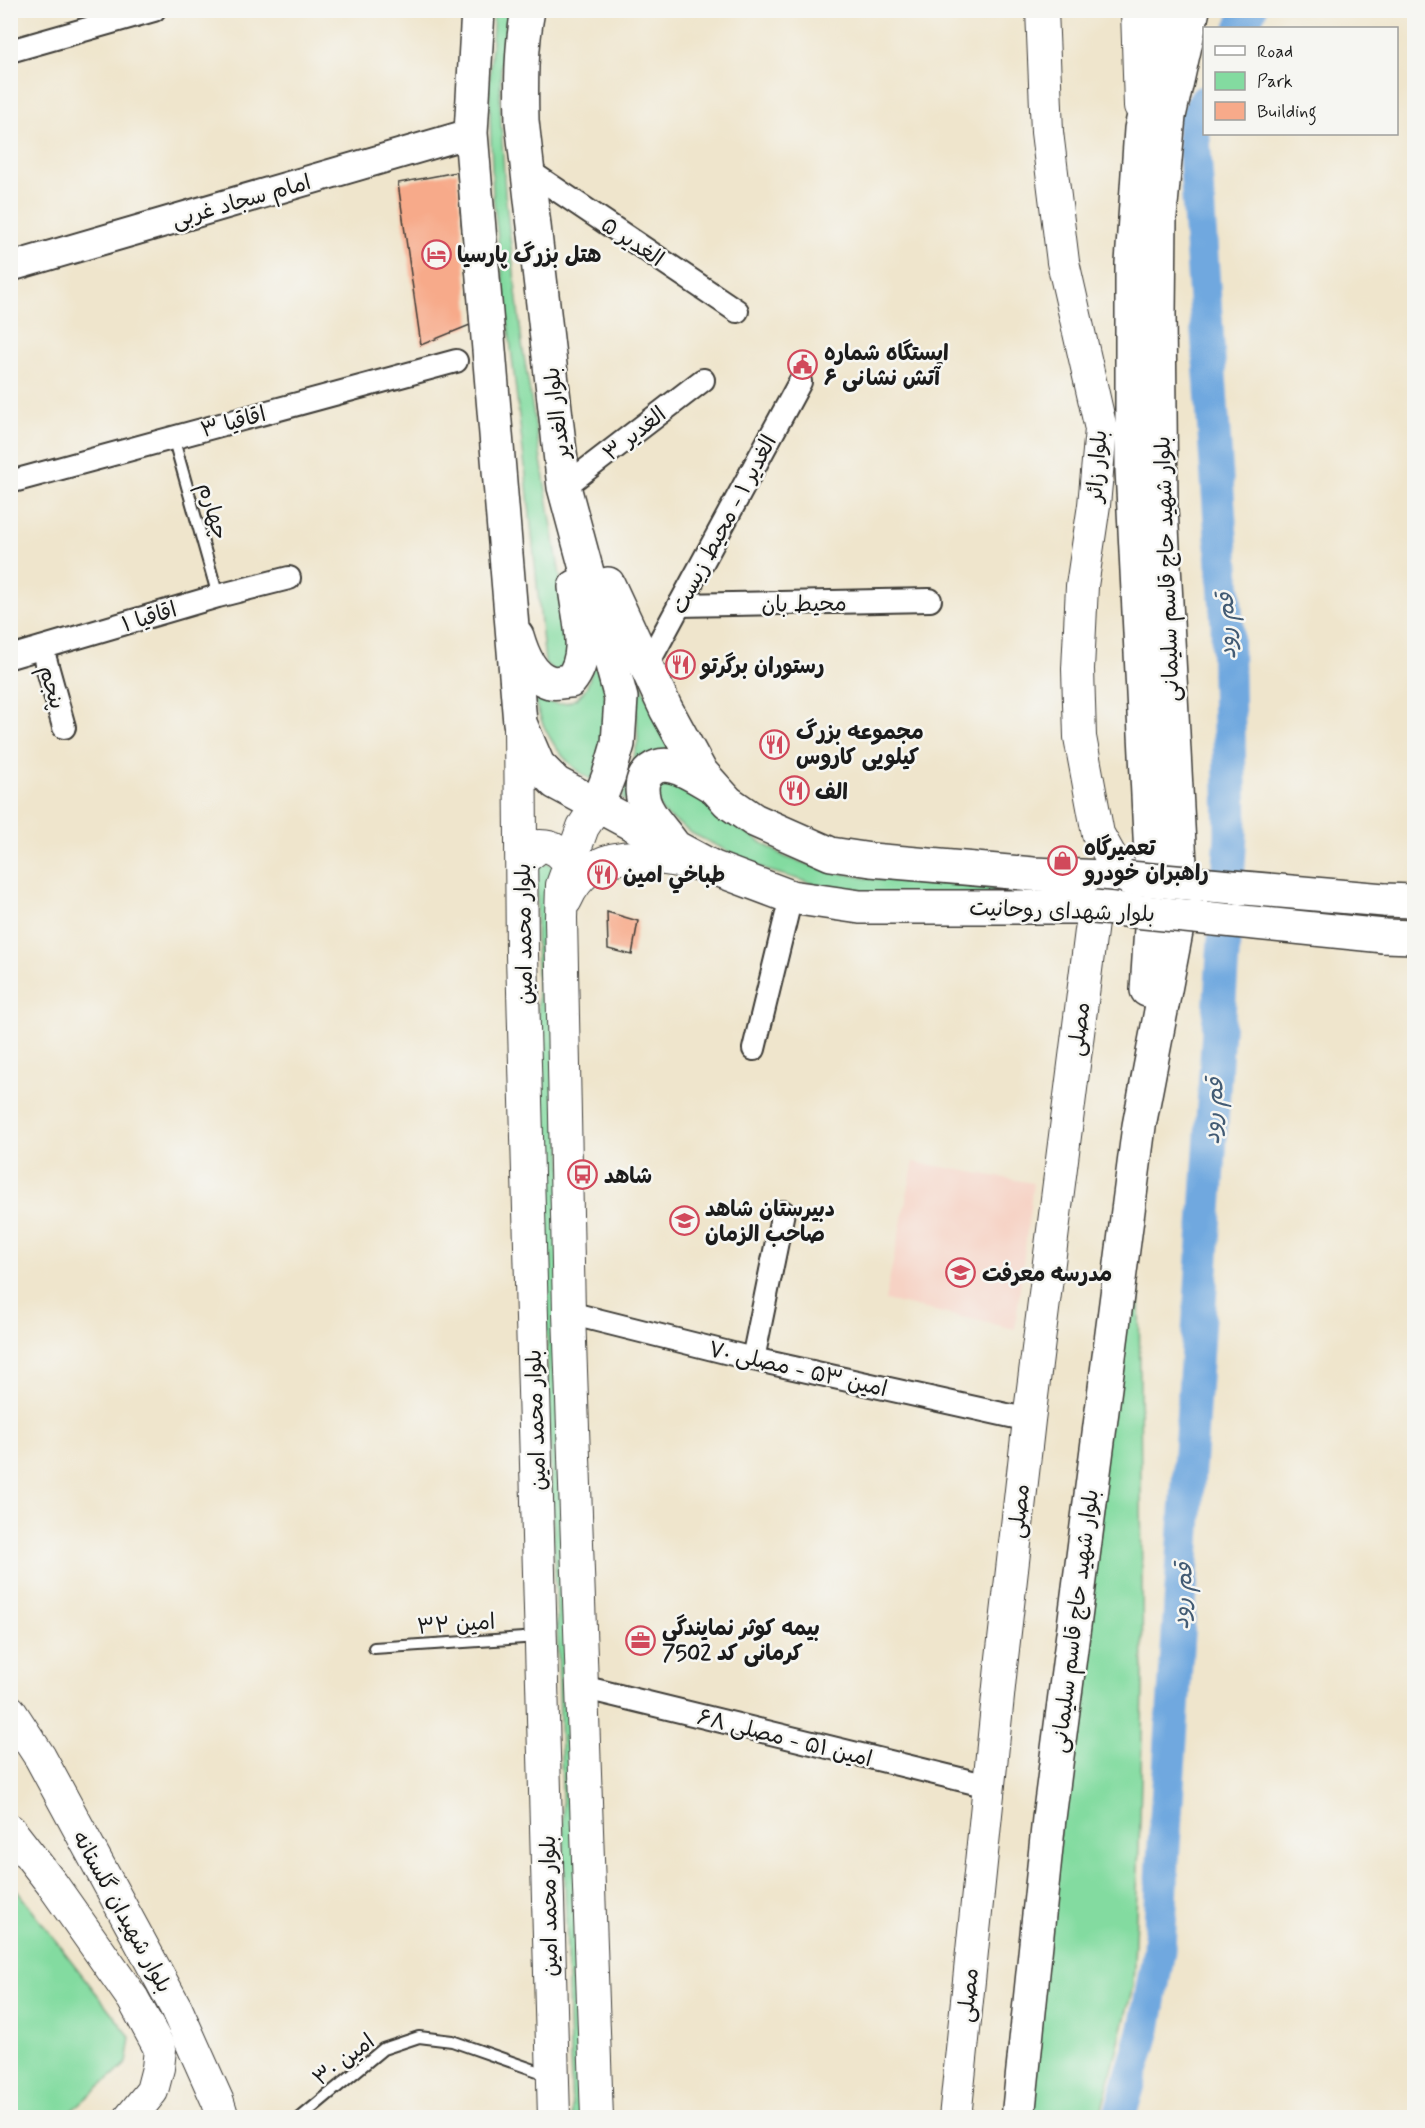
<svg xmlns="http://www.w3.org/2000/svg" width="1425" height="2128" font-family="Mynerve,'Playpen Sans Arabic',sans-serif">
  <rect width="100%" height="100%" fill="#f6f6f2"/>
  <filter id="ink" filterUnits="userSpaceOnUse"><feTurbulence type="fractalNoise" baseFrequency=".0167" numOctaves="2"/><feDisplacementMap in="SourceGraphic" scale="12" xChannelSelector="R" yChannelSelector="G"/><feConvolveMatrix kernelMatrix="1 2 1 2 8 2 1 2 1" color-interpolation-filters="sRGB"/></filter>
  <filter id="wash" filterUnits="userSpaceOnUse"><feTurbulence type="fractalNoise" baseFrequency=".008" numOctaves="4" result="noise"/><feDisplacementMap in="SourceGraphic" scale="24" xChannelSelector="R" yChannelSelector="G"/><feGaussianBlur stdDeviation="1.35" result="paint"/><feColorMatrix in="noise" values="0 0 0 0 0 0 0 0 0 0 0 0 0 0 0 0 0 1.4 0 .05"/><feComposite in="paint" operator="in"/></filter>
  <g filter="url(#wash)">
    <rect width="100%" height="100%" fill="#efe5cc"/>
    <polygon fill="#f6d2c4" points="914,1162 1033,1183 1015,1329 885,1300"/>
    <g fill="#83dba0" stroke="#507c5e" stroke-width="1.5">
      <polygon points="494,11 508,11 501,63 500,103 505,193 522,344 571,643 572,657 557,673 545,663 526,476 493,196 489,87"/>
      <path d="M593,660L604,685L609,726L592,780C559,762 542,730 533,695C549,707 573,708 585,689C591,681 591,670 593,660Z"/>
      <polygon points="635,671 675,755 645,812 622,799 638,741"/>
      <polygon points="659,780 687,784 729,822 785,857 823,869 866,878 1026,887 1058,896 864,894 818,885 766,870 693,834 662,812 653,790"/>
      <polygon points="542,863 548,863 555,867 585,2118 572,2117 557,1623 549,1429 536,934 538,870"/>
      <polygon points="1122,1287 1139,1287 1143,1686 1140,1822 1133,1986 1100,2117 1025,2118"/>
      <polygon points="11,1883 131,2038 127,2063 64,2117 11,2117"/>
    </g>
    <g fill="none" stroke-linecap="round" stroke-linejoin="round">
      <g stroke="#70a8df" stroke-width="33">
        <polyline points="1241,28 1250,10"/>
        <polyline points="1119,2118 1145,2029 1159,1950 1163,1861 1231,834 1227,625 1193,124 1204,102"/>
      </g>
    </g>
    <g id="blocks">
      <g fill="#f7aa8a">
        <polygon points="457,172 470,325 421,345 398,183"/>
        <polygon points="607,912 638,921 632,955 608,949"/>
      </g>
    </g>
  </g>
  <g filter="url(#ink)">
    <use href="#blocks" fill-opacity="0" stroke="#3c3a36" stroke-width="1.5"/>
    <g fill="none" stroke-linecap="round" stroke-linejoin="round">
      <defs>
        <g id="service">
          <polyline points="173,437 218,596"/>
          <polyline points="374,1648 538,1637"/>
          <polyline points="300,2118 383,2049 419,2037 452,2041 549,2075"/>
        </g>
        <g id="minor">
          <polyline points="10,51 154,10"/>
          <polyline points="529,171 737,311"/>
          <polyline points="10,482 456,361"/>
          <polyline points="564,487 703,380"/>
          <polyline points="679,605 930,600"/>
          <polyline points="42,648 64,727"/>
          <polyline points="10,657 218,596 289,578"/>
          <polyline points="646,667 800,382"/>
          <polyline points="754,1049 791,897"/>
          <polyline points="569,1313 753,1359 1029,1420"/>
          <polyline points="753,1359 783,1212"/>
          <polyline points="582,1687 988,1786"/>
        </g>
        <polyline id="tertiary" points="10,267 471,133"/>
        <g id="secondary">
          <polyline points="1042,10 1047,132 1063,262 1101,429 1094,505 1082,586 1078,669 1080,737 1098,834 1111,857 1129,878"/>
          <polyline points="1137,10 1140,106"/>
          <polyline points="520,724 522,955 554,2118"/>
          <polyline points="597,806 583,827 562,885 561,918 569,1313 597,2118"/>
          <path d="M522,860L540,846C554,846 563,853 569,866"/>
          <path d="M566,900C591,842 654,856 704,866"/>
          <polyline points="10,1711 40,1757 176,2008 218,2102 223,2118"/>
          <polyline points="10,1830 52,1884 133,1999 160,2049 158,2068 152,2091 130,2118"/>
          <polyline points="955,2118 1001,1667 1029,1420 1094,907"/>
        </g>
        <g id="primary">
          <polyline points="478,10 471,133 520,723 538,765 556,783 714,868 791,897 860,907 1094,907"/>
          <path d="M528,10C521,47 521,84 522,121L564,487L621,698L618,744L609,775L597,806"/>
          <polyline points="608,584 666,709 700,771 728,802 754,820 831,854 871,860 1033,874 1129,878"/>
          <path d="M517,636C522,653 531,677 550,682C555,684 564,681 570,681C592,655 578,618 575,587"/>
          <path d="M672,843C664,832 653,821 647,809C642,800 640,785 645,777C661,751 693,775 712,786"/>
          <polyline points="1384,900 1414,901"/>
          <polyline points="1384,936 1414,937"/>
          <polyline points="1147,990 1153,897 1132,469 1132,263 1141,129 1155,66 1171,10"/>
          <polyline points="1018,2118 1049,1818 1139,1126 1182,901 1161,509 1159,315 1160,216 1169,116 1193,10"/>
        </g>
      </defs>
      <use href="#service" stroke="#3c3a36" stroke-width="14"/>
      <use href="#minor" stroke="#3c3a36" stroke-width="26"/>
      <use href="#tertiary" stroke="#3c3a36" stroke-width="32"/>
      <use href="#secondary" stroke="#3c3a36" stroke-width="34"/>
      <use href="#primary" stroke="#3c3a36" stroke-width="36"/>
      <use href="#service" stroke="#fff" stroke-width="10"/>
      <use href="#minor" stroke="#fff" stroke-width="22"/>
      <use href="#tertiary" stroke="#fff" stroke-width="28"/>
      <use href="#secondary" stroke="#fff" stroke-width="32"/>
      <use href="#primary" stroke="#fff" stroke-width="33"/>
      <defs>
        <g id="primary-bridge">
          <polyline points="1129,878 1384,900"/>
          <polyline points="1094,907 1384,936"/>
        </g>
      </defs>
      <use href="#primary-bridge" stroke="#3c3a36" stroke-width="36" stroke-linecap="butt"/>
      <use href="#primary-bridge" stroke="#fff" stroke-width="33"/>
    </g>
  </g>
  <defs>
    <symbol id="hotel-ring" viewBox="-11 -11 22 22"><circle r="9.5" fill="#f6f6f2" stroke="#d1495b" stroke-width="1.5"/><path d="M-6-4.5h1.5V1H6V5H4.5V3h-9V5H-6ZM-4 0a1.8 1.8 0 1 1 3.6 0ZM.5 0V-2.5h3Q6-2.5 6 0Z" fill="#d1495b"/></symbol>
    <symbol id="civic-ring" viewBox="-11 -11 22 22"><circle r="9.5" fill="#f6f6f2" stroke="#d1495b" stroke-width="1.5"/><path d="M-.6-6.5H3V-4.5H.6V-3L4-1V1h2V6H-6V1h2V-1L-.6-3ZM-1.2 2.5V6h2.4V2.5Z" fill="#d1495b"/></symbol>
    <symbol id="restaurant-ring" viewBox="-11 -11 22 22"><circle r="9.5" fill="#f6f6f2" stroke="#d1495b" stroke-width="1.5"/><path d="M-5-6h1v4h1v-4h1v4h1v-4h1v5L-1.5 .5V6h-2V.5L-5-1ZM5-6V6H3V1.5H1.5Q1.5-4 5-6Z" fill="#d1495b"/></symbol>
    <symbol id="shop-ring" viewBox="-11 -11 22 22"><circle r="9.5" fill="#f6f6f2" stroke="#d1495b" stroke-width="1.5"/><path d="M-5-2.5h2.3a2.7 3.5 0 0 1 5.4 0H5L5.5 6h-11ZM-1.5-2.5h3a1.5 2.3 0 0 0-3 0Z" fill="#d1495b"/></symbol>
    <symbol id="bus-ring" viewBox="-11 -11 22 22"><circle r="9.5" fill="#f6f6f2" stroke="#d1495b" stroke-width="1.5"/><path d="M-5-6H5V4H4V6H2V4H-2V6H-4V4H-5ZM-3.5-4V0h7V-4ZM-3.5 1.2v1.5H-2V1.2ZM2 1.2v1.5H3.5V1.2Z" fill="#d1495b"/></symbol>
    <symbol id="school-ring" viewBox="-11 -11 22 22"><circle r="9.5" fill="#f6f6f2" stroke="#d1495b" stroke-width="1.5"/><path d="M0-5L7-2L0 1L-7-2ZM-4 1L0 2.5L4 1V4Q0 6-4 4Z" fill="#d1495b"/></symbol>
    <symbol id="office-ring" viewBox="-11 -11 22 22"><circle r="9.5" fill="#f6f6f2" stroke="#d1495b" stroke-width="1.5"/><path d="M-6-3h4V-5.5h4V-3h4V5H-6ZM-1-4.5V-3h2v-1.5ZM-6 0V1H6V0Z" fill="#d1495b"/></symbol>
  </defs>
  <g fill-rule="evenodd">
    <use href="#hotel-ring" x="420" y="238" width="33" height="33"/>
    <use href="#civic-ring" x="786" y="348" width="33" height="33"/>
    <use href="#restaurant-ring" x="664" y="648" width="33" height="33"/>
    <use href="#restaurant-ring" x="758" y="728" width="33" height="33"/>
    <use href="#restaurant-ring" x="778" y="774" width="33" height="33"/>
    <use href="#shop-ring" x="1046" y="844" width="33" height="33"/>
    <use href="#restaurant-ring" x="586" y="858" width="33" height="33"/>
    <use href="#bus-ring" x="566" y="1158" width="33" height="33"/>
    <use href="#school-ring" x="668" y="1204" width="33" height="33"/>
    <use href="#school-ring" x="944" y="1256" width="33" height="33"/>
    <use href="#office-ring" x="624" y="1624" width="33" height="33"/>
  </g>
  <g text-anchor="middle" stroke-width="5" stroke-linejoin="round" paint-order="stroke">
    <g font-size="22" fill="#1c1c1c" stroke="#f6f6f2">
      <text transform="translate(241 200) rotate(-16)" y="8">امام سجاد غربی</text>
      <text transform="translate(633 241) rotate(34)" y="8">الغدیر ۵</text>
      <text transform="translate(556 413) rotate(-97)" y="8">بلوار الغدیر</text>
      <text transform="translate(233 421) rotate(-15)" y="8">اقاقیا ۳</text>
      <text transform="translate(634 433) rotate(-38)" y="8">الغدیر ۳</text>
      <text transform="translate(1096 466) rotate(-86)" y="8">بلوار زائر</text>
      <text transform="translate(214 511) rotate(74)" y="8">چهارم</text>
      <text transform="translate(723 524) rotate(-62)" y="8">الغدیر ۱ - محیط زیست</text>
      <text transform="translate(1166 569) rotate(-92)" y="8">بلوار شهید حاج قاسم سلیمانی</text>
      <text transform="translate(804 603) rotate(-1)" y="8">محیط بان</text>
      <text transform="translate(149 616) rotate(-17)" y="8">اقاقیا ۱</text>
      <text transform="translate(53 687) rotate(74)" y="8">پنجم</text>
      <text transform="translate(1062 910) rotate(2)" y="8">بلوار شهدای روحانیت</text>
      <text transform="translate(523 934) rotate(-91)" y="8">بلوار محمد امین</text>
      <text transform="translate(1078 1029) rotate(-83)" y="8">مصلی</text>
      <text transform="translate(798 1368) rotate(13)" y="8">امین ۵۳ - مصلی ۷۰</text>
      <text transform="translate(535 1420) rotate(-92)" y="8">بلوار محمد امین</text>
      <text transform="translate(1018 1511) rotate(-84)" y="8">مصلی</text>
      <text transform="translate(1074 1621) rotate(-83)" y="8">بلوار شهید حاج قاسم سلیمانی</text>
      <text transform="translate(456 1623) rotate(-4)" y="8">امین ۳۲</text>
      <text transform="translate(785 1737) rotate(14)" y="8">امین ۵۱ - مصلی ۶۸</text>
      <text transform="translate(548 1906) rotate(-91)" y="8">بلوار محمد امین</text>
      <text transform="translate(123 1911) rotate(61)" y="8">بلوار شهیدان گلستانه</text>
      <text transform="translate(967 1995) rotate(-84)" y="8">مصلی</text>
      <text transform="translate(343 2059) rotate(-37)" y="8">امین ۳۰</text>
    </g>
    <g font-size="22" font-weight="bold" fill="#1c1c1c" stroke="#f6f6f2" text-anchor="start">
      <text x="457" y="262">هتل بزرگ پارسیا</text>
      <text x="824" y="360">ایستگاه شماره<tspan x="824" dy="25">۶ آتش نشانی</tspan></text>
      <text x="701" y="673">رستوران برگرتو</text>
      <text x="796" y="739">مجموعه بزرگ<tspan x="796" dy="25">کیلویی کاروس</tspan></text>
      <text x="815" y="799">الف</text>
      <text x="1084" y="855">تعمیرگاه<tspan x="1084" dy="25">راهبران خودرو</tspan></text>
      <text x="623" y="882">طباخي امين</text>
      <text x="604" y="1183">شاهد</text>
      <text x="705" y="1216">دبیرستان شاهد<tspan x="705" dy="25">صاحب الزمان</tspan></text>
      <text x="982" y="1281">مدرسه معرفت</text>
      <text x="662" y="1635">بیمه کوثر نمایندگی<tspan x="662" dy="25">کرمانی کد 7502</tspan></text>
    </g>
    <g font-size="24" font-style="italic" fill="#425b74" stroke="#f6f6f2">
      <text transform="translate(1226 626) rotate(-92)" y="8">قم رود</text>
      <text transform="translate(1213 1111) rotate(-86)" y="8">قم رود</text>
      <text transform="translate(1182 1596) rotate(-86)" y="8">قم رود</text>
    </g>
  </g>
  <rect width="1425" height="2128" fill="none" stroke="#f6f6f2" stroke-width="36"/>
  <rect x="1203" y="27" width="195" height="108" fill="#f6f6f2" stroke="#9f9f9c" stroke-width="1.5"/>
  <rect x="1215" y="46" width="30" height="9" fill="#ffffff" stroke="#9f9f9c" stroke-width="1.5"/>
  <text x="1257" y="57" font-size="18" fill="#1c1c1c">Road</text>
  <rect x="1215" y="72" width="30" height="18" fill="#83dba0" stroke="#9f9f9c" stroke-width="1.5"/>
  <text x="1257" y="87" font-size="18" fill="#1c1c1c">Park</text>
  <rect x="1215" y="102" width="30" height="18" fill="#f7aa8a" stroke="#9f9f9c" stroke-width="1.5"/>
  <text x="1257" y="117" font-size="18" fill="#1c1c1c">Building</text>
</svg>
